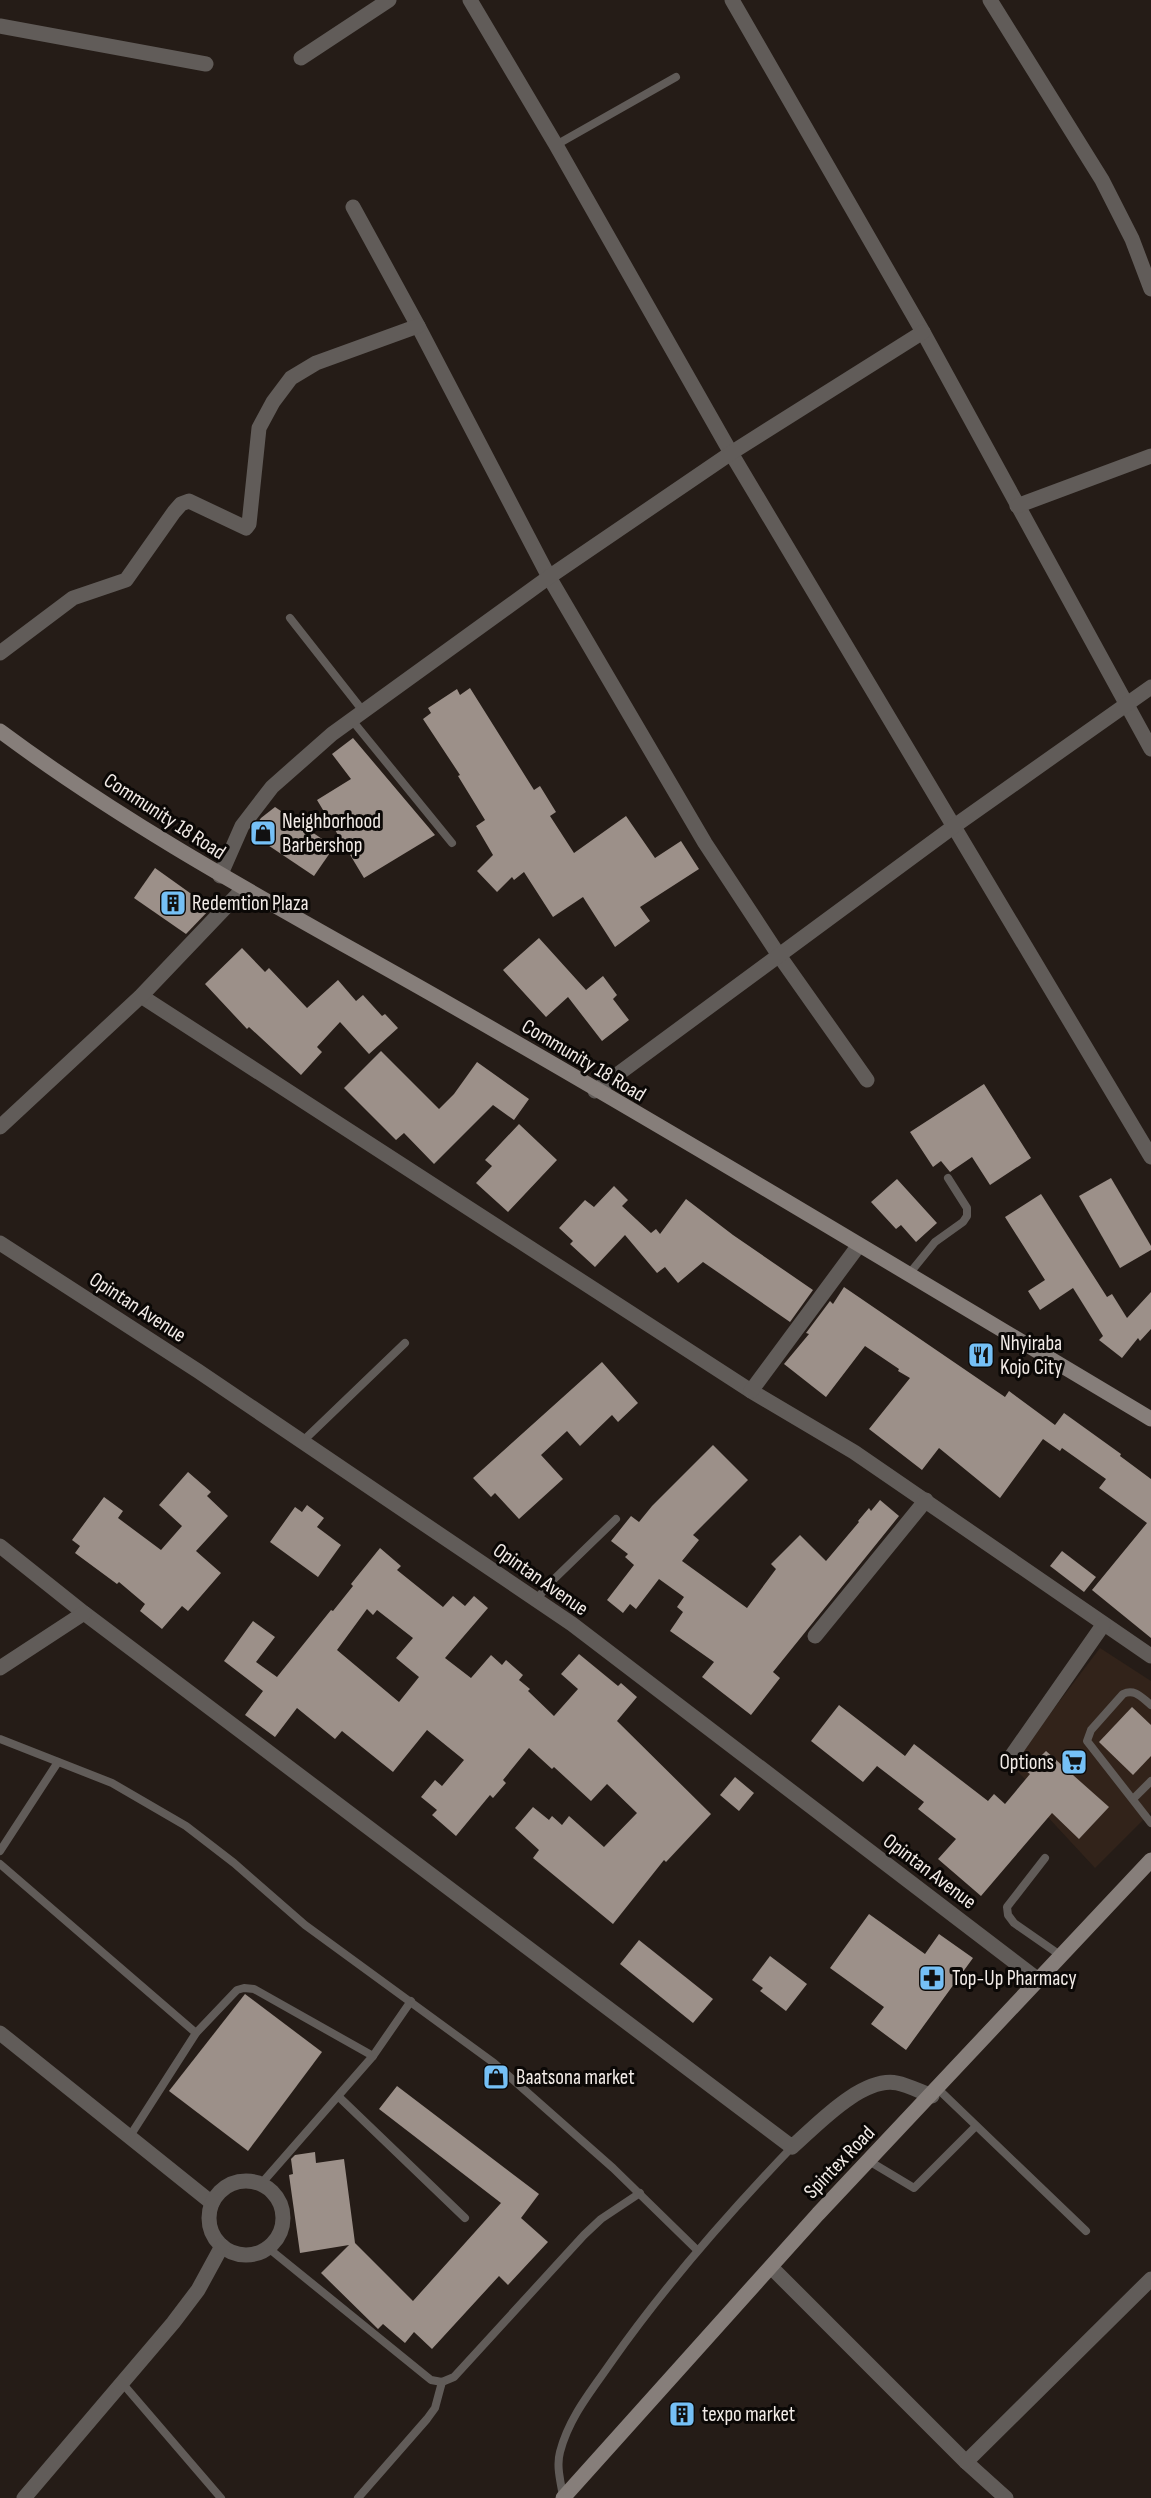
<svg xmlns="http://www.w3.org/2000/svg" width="1151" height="2498" font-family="'Sofia Sans Condensed',sans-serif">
  <rect width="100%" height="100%" fill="#251c17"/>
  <polygon fill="#32231a" points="1100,1648 1151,1681 1151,1812 1095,1868 1045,1814 1048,1802 1011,1765"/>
  <g fill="#9c9089" fill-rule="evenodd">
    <polygon points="470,688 534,790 540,786 556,812 550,816 574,853 626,816 655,858 681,841 699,869 640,907 650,921 615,947 583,897 553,917 524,872 514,880 512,877 497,892 477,871 493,855 476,826 485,820 458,776 460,775 423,719 431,713 428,708 457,689 460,695"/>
    <polygon points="353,738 435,835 364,878 317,800 351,779 332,754"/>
    <polygon points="275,807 334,847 314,876 250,833 261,818"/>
    <polygon points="155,868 211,908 186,934 134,898"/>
    <polygon points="539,938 586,990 603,976 617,995 613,999 629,1020 602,1041 568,997 546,1017 503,970"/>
    <polygon points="242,948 265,972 269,968 307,1008 338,980 356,1001 363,995 382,1016 385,1014 398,1028 369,1054 340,1022 317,1047 322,1052 301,1075 249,1027 247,1029 205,984"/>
    <polygon points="381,1051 439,1109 454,1094 477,1062 529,1099 514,1120 493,1105 434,1164 404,1133 396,1140 344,1088"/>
    <polygon points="984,1084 1031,1158 990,1185 972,1157 950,1172 941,1161 933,1167 910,1132"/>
    <polygon points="519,1124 557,1160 508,1212 476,1183 492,1166 485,1160"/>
    <polygon points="1111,1178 1151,1246 1151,1250 1120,1268 1079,1196"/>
    <polygon points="897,1179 937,1223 916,1242 901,1225 896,1229 871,1202"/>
    <polygon points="614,1186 628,1200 622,1206 651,1233 656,1229 660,1234 686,1199 733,1235 813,1290 790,1322 703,1262 678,1283 665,1267 657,1273 625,1235 595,1267 570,1244 573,1241 559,1228 585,1200 594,1207"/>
    <polygon points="1041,1194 1107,1297 1112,1294 1127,1318 1151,1292 1151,1329 1140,1341 1138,1338 1122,1358 1099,1340 1103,1336 1073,1288 1040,1310 1028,1291 1045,1280 1005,1217"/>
    <polygon points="844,1287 1005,1397 1009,1391 1055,1425 1064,1413 1121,1454 1120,1456 1151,1479 1151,1638 1092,1590 1147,1523 1099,1488 1106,1479 1062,1448 1060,1451 1043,1439 1000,1498 939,1448 922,1470 869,1429 910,1378 898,1371 899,1369 865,1346 826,1397 784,1364 809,1334 806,1333 830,1301 833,1304"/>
    <polygon points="602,1362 638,1403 618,1422 612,1415 580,1446 567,1431 541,1455 563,1479 519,1519 495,1493 491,1497 473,1478"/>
    <polygon points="713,1445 748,1480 693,1535 699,1540 682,1561 747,1608 776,1569 771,1564 800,1535 826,1561 859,1522 858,1521 869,1508 871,1511 880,1500 899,1516 773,1672 780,1678 751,1715 702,1677 714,1662 670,1631 683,1612 677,1607 684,1597 659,1579 636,1609 630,1604 623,1613 607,1600 634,1565 625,1557 628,1554 611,1541 631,1516 639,1522 652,1506"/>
    <polygon points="188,1472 211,1492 207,1496 228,1516 196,1551 221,1573 188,1611 182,1606 162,1629 140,1611 145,1604 119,1582 117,1584 75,1553 80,1546 72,1540 104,1497 123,1511 118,1518 161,1550 182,1526 159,1505"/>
    <polygon points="307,1505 324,1518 317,1527 341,1545 318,1577 270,1542 295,1507 302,1512"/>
    <path d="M380,1548L401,1566L397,1570L443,1607L453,1596L465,1606L474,1596L488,1608L445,1658L471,1678L491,1655L502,1665L506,1660L523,1675L519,1680L530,1689L528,1691L554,1716L578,1689L561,1674L579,1654L618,1686L621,1683L637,1697L617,1721L711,1814L666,1862L664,1860L613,1924L533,1858L539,1850L515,1828L533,1807L549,1820L552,1816L562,1825L569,1816L604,1847L637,1813L607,1784L591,1801L554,1767L552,1769L529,1748L503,1780L506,1783L493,1798L490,1795L456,1836L432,1815L437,1810L421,1797L435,1780L442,1786L464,1760L427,1730L393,1772L342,1731L335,1739L297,1708L275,1737L245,1715L263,1691L224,1661L253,1621L275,1637L256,1662L277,1677L331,1610L333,1611L353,1586L351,1584ZM367,1609L373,1615L377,1610L413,1638L396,1658L419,1677L399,1702L337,1650Z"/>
    <polygon points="1062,1551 1096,1577 1084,1592 1050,1566"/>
    <polygon points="839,1705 905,1756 914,1744 988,1801 994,1794 1005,1804 1030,1774 1026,1771 1046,1751 1109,1807 1079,1839 1052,1813 981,1896 938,1859 956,1839 918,1809 924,1802 877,1766 863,1782 811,1741"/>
    <polygon points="1132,1707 1151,1725 1151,1756 1133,1775 1099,1742"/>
    <polygon points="735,1777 754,1793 739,1811 720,1795"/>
    <polygon points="869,1914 925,1954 939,1934 973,1958 906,2050 871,2024 884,2007 830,1968"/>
    <polygon points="639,1940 713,1999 693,2023 620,1964"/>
    <polygon points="770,1956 807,1984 786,2011 760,1991 763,1988 752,1980"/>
    <polygon points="245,1994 322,2052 248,2151 169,2091"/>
    <polygon points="397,2086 539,2194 521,2218 548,2242 508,2285 499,2276 432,2349 414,2332 405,2343 383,2324 378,2329 321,2273 349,2245 300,2253 289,2175 293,2174 291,2159 295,2155 315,2152 316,2163 344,2159 355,2243 413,2301 501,2203 379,2109"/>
  </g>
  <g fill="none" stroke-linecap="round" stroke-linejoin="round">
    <g stroke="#615c59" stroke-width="8">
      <polyline points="556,145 676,77"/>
      <polyline points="290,618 363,711"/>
      <polyline points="351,719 452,843"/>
      <polyline points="909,1274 935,1242 963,1222 967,1216 967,1208 948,1178"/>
      <polyline points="303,1441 405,1343"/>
      <polyline points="536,1600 549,1584 616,1519"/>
      <path d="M1151,1705C1142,1698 1135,1688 1123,1694L1091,1730L1087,1741L1151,1823"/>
      <polyline points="0,1739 112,1783 186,1826 234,1863 305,1925 494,2063 613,2168 697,2250"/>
      <polyline points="1133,1799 1151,1781"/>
      <polyline points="0,1851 58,1762"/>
      <polyline points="1045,1858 1007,1907 1008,1915 1014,1923 1060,1955"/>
      <polyline points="0,1864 196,2033"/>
      <polyline points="938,2089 1086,2231"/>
      <polyline points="339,2097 465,2218"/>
      <polyline points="130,2136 196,2033 237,1990 244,1988 254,1989 373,2056"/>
      <polyline points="869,2161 914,2188 976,2126"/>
      <polyline points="261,2184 373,2056 411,2001"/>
      <polyline points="267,2247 431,2380 442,2382 454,2377 584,2235 601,2219 640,2193"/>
      <polyline points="123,2384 221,2498"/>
      <path d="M563,2497C561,2482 556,2467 560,2452C569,2417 592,2390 612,2361C666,2284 727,2215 792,2147"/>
      <polyline points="358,2498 427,2419 435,2408 442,2382"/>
    </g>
    <g stroke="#615c59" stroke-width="15">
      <polyline points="470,0 556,145 731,453 1151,1157"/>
      <polyline points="732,0 923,332 1151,749"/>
      <polyline points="990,0 1102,180 1132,239 1151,289"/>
      <polyline points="0,26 206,64"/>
      <polyline points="301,58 389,0"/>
      <polyline points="353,207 418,326 549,577 705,843 778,954 867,1080"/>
      <polyline points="1017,506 1151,456"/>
      <polyline points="0,653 73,598 126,580 174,512 181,504 189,501 246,528 249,524 259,428 273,402 291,378 316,363 418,326"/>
      <polyline points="220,876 242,826 272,787 332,734 549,577 731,453 923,332"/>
      <polyline points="141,996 751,1391 854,1452 1151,1656"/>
      <polyline points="595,1091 953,827 1151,687"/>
      <polyline points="0,1127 141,996 243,889"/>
      <polyline points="0,1243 198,1371 572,1624 1037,1979"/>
      <polyline points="751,1391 859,1245"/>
      <path d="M0,1546L84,1613L792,2147C816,2126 862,2076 897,2083C908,2085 921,2092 932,2096"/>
      <polyline points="815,1636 926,1500"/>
      <polyline points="0,1668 84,1613"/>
      <polyline points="1008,1761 1103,1625"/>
      <polyline points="0,2033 212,2203"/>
      <circle cx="246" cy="2218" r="37"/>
      <polyline points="772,2268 966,2462 1006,2498"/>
      <polyline points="966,2462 1151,2279"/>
      <polyline points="24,2498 173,2323 198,2290 222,2246"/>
    </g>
    <g stroke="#867e7a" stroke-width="15">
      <path d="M0,731C141,836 297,917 449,1004C685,1139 918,1280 1151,1419"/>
      <polyline points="563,2498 818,2214 1151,1860"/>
    </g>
  </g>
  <defs>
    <symbol id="shop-square" viewBox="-11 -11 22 22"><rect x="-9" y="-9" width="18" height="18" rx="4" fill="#75c0f6" stroke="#0b0806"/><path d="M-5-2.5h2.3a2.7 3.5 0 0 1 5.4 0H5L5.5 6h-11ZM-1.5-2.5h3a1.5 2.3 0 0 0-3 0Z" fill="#111"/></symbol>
    <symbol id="building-square" viewBox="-11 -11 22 22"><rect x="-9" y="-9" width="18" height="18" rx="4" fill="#75c0f6" stroke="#0b0806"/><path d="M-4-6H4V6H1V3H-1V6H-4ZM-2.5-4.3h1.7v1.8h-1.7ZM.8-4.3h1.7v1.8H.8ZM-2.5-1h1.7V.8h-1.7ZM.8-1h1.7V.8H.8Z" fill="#111"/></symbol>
    <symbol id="restaurant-square" viewBox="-11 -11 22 22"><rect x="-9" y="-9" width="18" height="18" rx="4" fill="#75c0f6" stroke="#0b0806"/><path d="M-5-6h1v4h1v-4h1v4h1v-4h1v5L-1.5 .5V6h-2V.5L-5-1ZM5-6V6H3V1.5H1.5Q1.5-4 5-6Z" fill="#111"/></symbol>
    <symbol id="supermarket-square" viewBox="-11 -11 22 22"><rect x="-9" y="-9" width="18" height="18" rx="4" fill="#75c0f6" stroke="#0b0806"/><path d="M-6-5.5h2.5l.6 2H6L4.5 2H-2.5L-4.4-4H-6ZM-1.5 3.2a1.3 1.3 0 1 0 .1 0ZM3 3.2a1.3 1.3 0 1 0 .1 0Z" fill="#111"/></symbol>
    <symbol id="pharmacy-square" viewBox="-11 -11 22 22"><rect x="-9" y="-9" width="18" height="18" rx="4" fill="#75c0f6" stroke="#0b0806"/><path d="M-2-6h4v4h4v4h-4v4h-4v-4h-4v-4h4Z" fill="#111"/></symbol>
  </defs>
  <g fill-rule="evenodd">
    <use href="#shop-square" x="248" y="818" width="30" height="30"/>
    <use href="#building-square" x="158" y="888" width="30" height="30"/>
    <use href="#restaurant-square" x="966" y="1340" width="30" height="30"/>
    <use href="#supermarket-square" x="1059" y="1747" width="30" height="30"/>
    <use href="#pharmacy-square" x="917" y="1963" width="30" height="30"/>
    <use href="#shop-square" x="481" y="2062" width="30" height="30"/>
    <use href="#building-square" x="667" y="2399" width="30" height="30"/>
  </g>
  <g text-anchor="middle" stroke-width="6" stroke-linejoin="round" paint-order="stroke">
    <g font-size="21" fill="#f2ebe7" stroke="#0b0806">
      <text transform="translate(165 816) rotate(33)" y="7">Community 18 Road</text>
      <text transform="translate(584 1060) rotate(31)" y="7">Community 18 Road</text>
      <text transform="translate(138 1307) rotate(33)" y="7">Opintan Avenue</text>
      <text transform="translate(541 1579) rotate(35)" y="7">Opintan Avenue</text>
      <text transform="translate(930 1871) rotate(37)" y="7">Opintan Avenue</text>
      <text transform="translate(839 2162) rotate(-46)" y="7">Spintex Road</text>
    </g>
    <g font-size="21" fill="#f2ebe7" stroke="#0b0806" text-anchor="start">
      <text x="282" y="828">Neighborhood<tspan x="282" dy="24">Barbershop</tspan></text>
      <text x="192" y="910">Redemtion Plaza</text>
      <text x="1000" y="1350">Nhyiraba<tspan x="1000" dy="24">Kojo City</tspan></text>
      <text x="1054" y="1769" text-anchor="end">Options</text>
      <text x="952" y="1985">Top-Up Pharmacy</text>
      <text x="516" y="2084">Baatsona market</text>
      <text x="702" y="2421">texpo market</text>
    </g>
  </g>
</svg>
